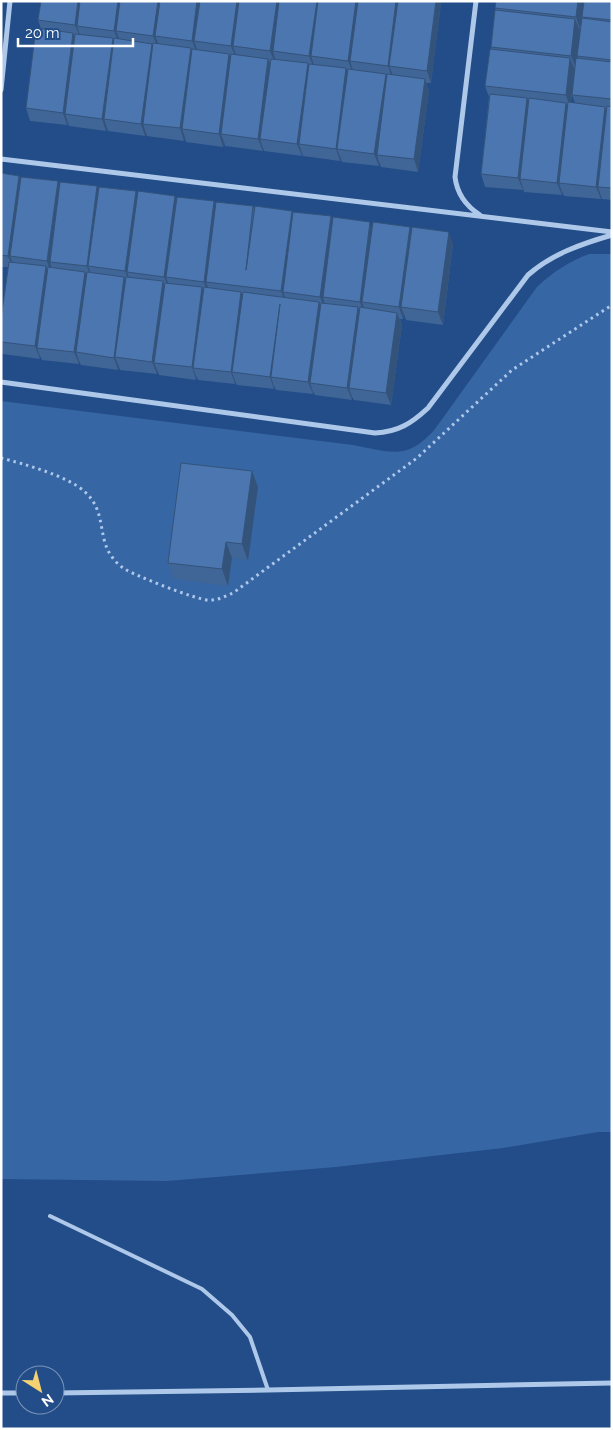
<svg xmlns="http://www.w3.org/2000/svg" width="613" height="1430" font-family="Raleway,sans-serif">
  <rect width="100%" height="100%" fill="#234d88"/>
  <path fill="#3766a5" d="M589,254H612V1132H598L503,1148L336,1167L167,1181L1,1179V401L353,445C391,452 407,461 435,429L537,287C553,272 568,262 589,254Z"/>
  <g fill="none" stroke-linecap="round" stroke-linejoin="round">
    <path stroke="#aec8ea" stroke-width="3" stroke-dasharray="2.5 4" stroke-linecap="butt" d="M1,458C24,464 68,476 85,492C107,512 97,537 112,557C115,561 119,565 123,568C133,575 197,600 208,600C217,601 225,596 233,593L417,458L512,370L612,305"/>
    <polyline stroke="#aec8ea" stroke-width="4" points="50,1216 202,1289 232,1315 250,1337 268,1390"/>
    <g stroke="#aec8ea" stroke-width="5">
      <path d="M476,1L455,177C457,194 466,206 480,215"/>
      <polyline points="1,90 10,1"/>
      <polyline points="1,159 612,232"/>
      <path d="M1,382L375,433C398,432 412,423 428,408L528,275C552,254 581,244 612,235"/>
      <polyline points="1,1393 25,1393"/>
      <polyline points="55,1393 268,1390 612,1383"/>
    </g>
  </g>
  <g fill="#406597" fill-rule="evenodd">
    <polygon points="41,1 441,1 441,3 431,83 426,83 429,91 418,172 381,167 379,162 379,166 342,162 341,159 340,161 303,156 302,153 302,156 264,151 263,148 263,151 225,146 224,142 223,147 186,142 185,137 184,141 147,136 146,133 145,136 108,131 107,128 106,131 69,126 68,123 67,125 30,121 26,108 41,29 38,20"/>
    <path d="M612,1V200L602,199L601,196V199L564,196L562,192V195L524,192L523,188V190L485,187L481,174L489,97L485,86L491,49V47L496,10L495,8ZM579,29H580L577,56L578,58H577L580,31ZM572,95L575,103H571Z"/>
    <polygon points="1,173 19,176 21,179 58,181 59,185 97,186 98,190 136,191 137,195 177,201 214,201 216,205 253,206 254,209 292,211 293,214 331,216 332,221 372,227 410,227 411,231 453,244 443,325 406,320 404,314 403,319 400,319 402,325 391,405 354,400 352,397 352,400 315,395 313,392 313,394 276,390 274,386 274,389 237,385 235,381 235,384 198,380 196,376 196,380 159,375 157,370 157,374 120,370 119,367 118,370 81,365 79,361 79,364 42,360 40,356 40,359 3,354 1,350 1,319 8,267 1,267"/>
    <polygon points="258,487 248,561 232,558 228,586 174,579 168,563"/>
  </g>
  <g fill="#34537b">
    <polygon points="78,1 84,1 77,26 80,35 80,37 75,25"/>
    <polygon points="118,1 124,1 116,31 119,38 119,43 114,31"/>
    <polygon points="158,1 164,1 155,36 158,43 158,48 153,36"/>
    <polygon points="197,1 203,1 194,41 197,49 197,53 192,41"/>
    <polygon points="237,1 243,1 233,46 236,55 236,58 231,46"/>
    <polygon points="277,1 283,1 273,51 275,59 275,63 270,51"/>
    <polygon points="317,1 323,1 311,56 314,65 314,68 309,56"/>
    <polygon points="356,1 362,1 350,61 353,70 353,73 348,61"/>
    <polygon points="396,1 402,1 389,66 393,75 392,78 388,66"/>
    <polygon points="436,1 441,1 441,3 431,83 427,71"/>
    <polygon points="578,1 584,1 580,29 576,17"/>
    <polygon points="575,19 580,31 576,68 571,56"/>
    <polygon points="73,33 78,45 65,114 68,123 67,125 63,113"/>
    <polygon points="113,38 117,50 104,119 107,128 106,131 102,119"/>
    <polygon points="152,44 156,56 143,124 146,133 145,136 141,124"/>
    <polygon points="191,48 195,60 182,129 185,137 184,141 180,128"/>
    <polygon points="229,54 234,66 221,134 224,142 223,147 219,134"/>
    <polygon points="570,58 575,70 570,108 566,95"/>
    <polygon points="268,59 273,71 260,139 263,148 263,151 258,139"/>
    <polygon points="308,63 312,75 299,144 302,153 302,156 297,144"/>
    <polygon points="346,68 351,81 337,149 341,159 340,161 336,149"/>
    <polygon points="386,74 390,86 377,155 379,162 379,166 374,154"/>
    <polygon points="425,79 429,91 418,172 414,159"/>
    <polygon points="527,98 531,110 520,179 523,188 523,190 518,178"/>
    <polygon points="566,103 570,115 559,183 562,192 562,195 557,183"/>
    <polygon points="605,107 609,119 598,187 601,196 601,199 596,187"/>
    <polygon points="19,176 24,188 10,256 13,264 13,268 8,256"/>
    <polygon points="58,181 63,194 50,262 52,269 51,274 47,261"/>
    <polygon points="97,186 101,199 88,266 92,276 91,279 87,266"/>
    <polygon points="136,191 140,203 127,272 130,281 130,283 125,271"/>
    <polygon points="175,196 179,208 166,277 169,285 169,289 164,277"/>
    <polygon points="214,201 219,214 206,282 209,290 208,294 204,282"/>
    <polygon points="292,211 296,223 283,292 286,300 286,304 281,291"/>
    <polygon points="331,216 335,229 323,297 325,305 325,309 320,297"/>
    <polygon points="370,222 374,234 362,302 365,310 364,314 360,302"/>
    <polygon points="410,227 414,239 401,307 404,314 403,319 399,307"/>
    <polygon points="449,232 453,244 443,325 438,312"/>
    <polygon points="46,266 50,278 37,348 40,356 40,359 35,346"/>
    <polygon points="85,272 90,284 76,352 79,361 79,364 74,352"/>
    <polygon points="124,277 129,289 115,357 119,367 118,370 114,358"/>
    <polygon points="163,281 167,294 154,363 157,370 157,374 152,362"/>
    <polygon points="202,287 206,299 193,368 196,376 196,380 192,367"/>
    <polygon points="241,292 245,304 232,372 235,381 235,384 231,372"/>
    <polygon points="319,302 323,314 310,383 313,392 313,394 308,382"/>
    <polygon points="280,304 271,377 274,386 274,389 270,377"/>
    <polygon points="358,307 363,319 349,388 352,397 352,400 347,388"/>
    <polygon points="397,313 402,325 391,405 386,393"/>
    <polygon points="252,471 258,487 248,561 242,544"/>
    <polygon points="226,542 232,558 228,586 222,569"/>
  </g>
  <g fill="#4b76b0" stroke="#34537b">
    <polygon points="41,1 78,1 75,25 38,20"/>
    <polygon points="80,1 118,1 114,31 77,26"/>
    <polygon points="120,1 158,1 153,36 116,31"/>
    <polygon points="160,1 197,1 192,41 155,36"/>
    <polygon points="200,1 237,1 231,46 194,41"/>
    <polygon points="239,1 277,1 270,51 233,46"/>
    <polygon points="279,1 317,1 309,56 273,51"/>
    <polygon points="318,1 356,1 348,61 311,56"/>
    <polygon points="358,1 396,1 388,66 350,61"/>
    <polygon points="398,1 436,1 427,71 389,66"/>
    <polygon points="496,1 578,1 576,17 495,8"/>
    <polygon points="584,1 612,1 612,20 582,17"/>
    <polygon points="495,10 575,19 571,56 491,47"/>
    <polygon points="582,18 612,22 612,60 577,56"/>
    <polygon points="36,28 73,33 63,113 26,108"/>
    <polygon points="75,34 113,38 102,119 65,114"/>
    <polygon points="114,38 152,44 141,124 104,119"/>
    <polygon points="153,43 191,48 180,128 143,124"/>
    <polygon points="192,49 229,54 219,134 182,129"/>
    <polygon points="490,49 570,58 566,95 485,86"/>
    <polygon points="231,54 268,59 258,139 221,134"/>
    <polygon points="576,58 612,62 612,99 572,95"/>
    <polygon points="271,59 308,63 297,144 260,139"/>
    <polygon points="309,64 346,68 336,149 299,144"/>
    <polygon points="348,69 386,74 374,154 337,149"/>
    <polygon points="387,74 425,79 414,159 377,155"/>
    <polygon points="490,94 527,98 518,178 481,174"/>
    <polygon points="529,98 566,103 557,183 520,179"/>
    <polygon points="568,102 605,107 596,187 559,183"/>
    <polygon points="607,106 612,107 612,188 598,187"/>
    <polygon points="1,173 19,176 8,256 1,255"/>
    <polygon points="21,177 58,181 47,261 10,256"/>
    <polygon points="60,182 97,186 87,266 50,262"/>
    <polygon points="99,187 136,191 125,271 88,266"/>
    <polygon points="138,191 175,196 164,277 127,272"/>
    <polygon points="177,197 214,201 204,282 166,277"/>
    <polygon points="216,202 253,206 246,270 255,206 292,211 281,291 206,282"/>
    <polygon points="293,212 331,216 320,297 283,292"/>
    <polygon points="333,217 370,222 360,302 323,297"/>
    <polygon points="373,222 410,227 399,307 362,302"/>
    <polygon points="412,227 449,232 438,312 401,307"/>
    <polygon points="9,262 46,266 35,346 1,342 1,319"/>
    <polygon points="48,267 85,272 74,352 37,348"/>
    <polygon points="87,272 124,277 114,358 76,352"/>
    <polygon points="126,277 163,281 152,362 115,357"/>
    <polygon points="165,283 202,287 192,367 154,363"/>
    <polygon points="204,287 241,292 231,372 193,368"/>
    <polygon points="243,292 319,302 308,382 271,377 280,304 270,377 232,372"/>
    <polygon points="321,303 358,307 347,388 310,383"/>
    <polygon points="360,307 397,313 386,393 349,388"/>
    <polygon points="181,463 252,471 242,544 226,542 222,569 168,563"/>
  </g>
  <rect width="613" height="1430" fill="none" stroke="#ffffff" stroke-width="5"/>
  <g transform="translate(40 1390) rotate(144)"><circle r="24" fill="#234d88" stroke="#7b94b8"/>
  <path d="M0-4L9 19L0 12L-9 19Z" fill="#f5d271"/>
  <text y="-8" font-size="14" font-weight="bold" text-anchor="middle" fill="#ffffff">N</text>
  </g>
  <path d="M18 38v8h115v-8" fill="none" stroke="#ffffff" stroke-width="2.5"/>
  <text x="25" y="38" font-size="15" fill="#ffffff" stroke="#234d88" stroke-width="4" paint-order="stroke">20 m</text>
</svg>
